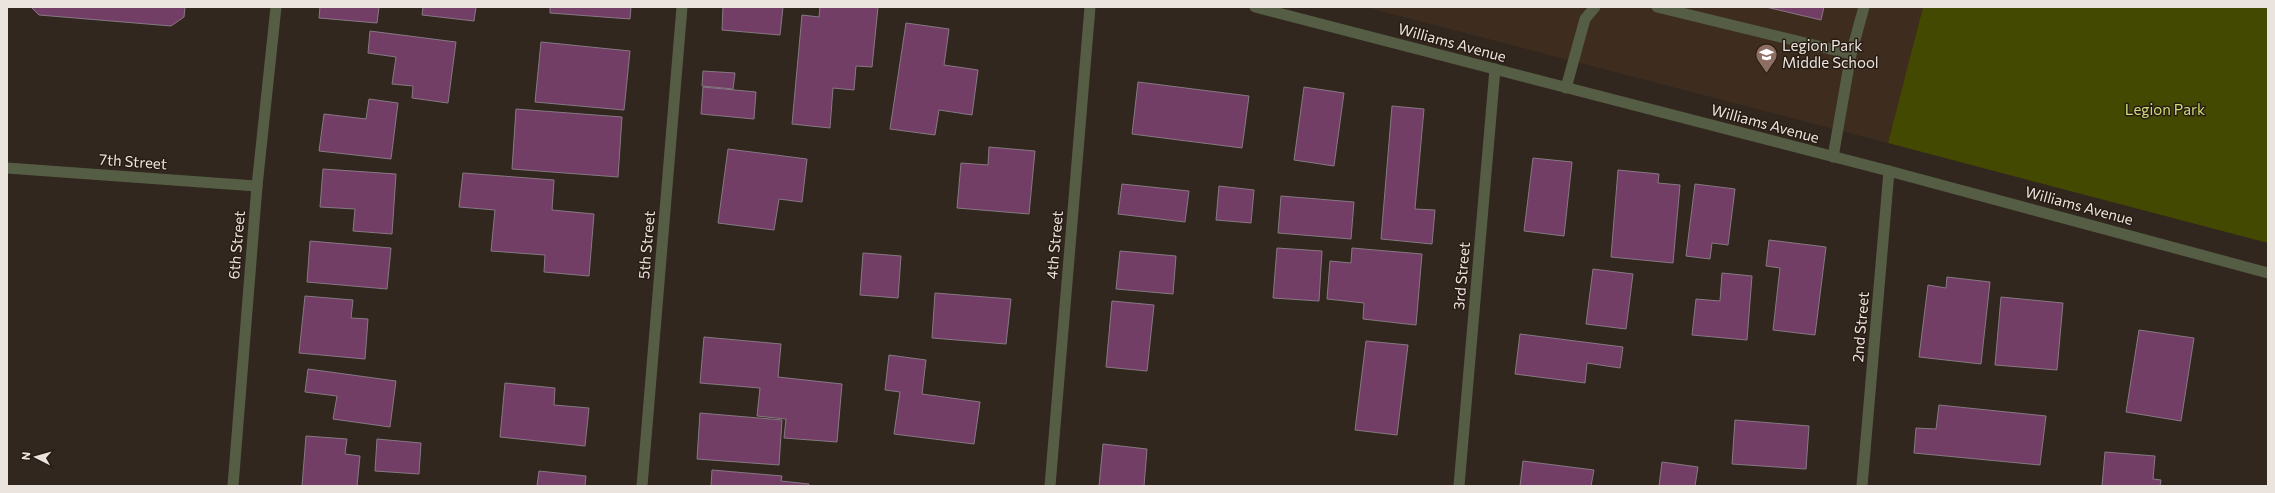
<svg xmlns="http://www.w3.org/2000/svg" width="2275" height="493" font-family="Commissioner,sans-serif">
  <rect width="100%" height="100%" fill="#32271e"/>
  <polygon fill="#3e2d1f" points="1365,7 1923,7 1888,143"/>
  <polygon fill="#434900" points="1923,7 2268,7 2268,243 1888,143"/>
  <g fill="#723e66" stroke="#877883">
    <polygon points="31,7 185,7 184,17 171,26 39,15"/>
    <polygon points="320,7 379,7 377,23 319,18"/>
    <polygon points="423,7 476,7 474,21 422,15"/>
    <polygon points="550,7 631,7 630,19 550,13"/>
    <polygon points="723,7 783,7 780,35 722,30"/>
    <polygon points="820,7 878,7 872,67 856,66 854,90 833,88 830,128 792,124 802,15 819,17"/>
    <polygon points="1766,7 1824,7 1821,20"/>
    <polygon points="906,23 949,29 944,65 978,70 972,115 939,110 935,135 890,129"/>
    <polygon points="370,31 456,42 448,103 412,98 413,86 392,84 396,57 368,53"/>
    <polygon points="541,42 630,51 624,110 535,102"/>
    <polygon points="703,71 735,73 733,89 702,86"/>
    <polygon points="1138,82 1249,96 1242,148 1132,134"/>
    <polygon points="703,87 756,92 754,119 701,114"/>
    <polygon points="1304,87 1344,93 1334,166 1294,160"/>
    <polygon points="369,99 398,103 391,159 319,151 324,114 366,119"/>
    <polygon points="1392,106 1424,109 1415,209 1435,210 1432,244 1381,239"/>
    <polygon points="516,109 622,117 618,177 512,169"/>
    <polygon points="989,147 1035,151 1029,214 957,208 961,163 988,165"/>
    <polygon points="728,149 807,159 802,202 779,199 774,230 718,223"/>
    <polygon points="1533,158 1572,162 1564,236 1524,231"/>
    <polygon points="323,169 396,174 392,234 353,231 355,209 320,207"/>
    <polygon points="1618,170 1659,174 1658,183 1680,185 1673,263 1611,257"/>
    <polygon points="463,173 554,180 552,210 594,214 589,276 544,272 545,255 491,251 495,210 459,207"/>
    <polygon points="1122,184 1189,191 1185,222 1118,214"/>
    <polygon points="1695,184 1735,189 1728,245 1712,243 1710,259 1686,256"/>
    <polygon points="1219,186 1254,190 1251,223 1216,220"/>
    <polygon points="1281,196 1354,202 1351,239 1278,233"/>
    <polygon points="1769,240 1826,247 1815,335 1773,330 1780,268 1766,266"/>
    <polygon points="310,241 391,248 387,289 307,282"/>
    <polygon points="1277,248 1322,251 1319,301 1273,298"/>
    <polygon points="1352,248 1422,254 1416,325 1363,319 1364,303 1327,299 1330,261 1351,263"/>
    <polygon points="1120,251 1176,256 1173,294 1116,289"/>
    <polygon points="863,253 901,256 898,298 860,295"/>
    <polygon points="1593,269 1633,274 1626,329 1586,324"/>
    <polygon points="1722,273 1752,276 1747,340 1692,335 1696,299 1720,301"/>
    <polygon points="1947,277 1990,282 1981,364 1919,357 1928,285 1946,288"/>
    <polygon points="935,293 1011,299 1006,344 932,338"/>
    <polygon points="305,296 353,300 351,318 368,319 365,359 299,353"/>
    <polygon points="2001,297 2063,303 2057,370 1995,365"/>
    <polygon points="1112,301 1154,305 1147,371 1106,367"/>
    <polygon points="2139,330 2194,338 2181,421 2126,412"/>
    <polygon points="1520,334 1623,347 1620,368 1587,363 1585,383 1515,374"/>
    <polygon points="704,337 781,344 778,377 842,384 837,442 784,438 786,419 757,416 760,388 700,383"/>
    <polygon points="1366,341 1408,345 1397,435 1355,430"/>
    <polygon points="889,355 926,360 922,394 980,402 974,444 894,434 900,392 885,390"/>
    <polygon points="308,369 396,381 390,427 333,419 337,396 305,392"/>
    <polygon points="505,383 555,388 554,405 589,408 585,446 500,437"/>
    <polygon points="1939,405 2046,416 2040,465 1914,453 1916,428 1936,429"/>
    <polygon points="700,413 782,420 779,465 697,459"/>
    <polygon points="1735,420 1809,426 1806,469 1732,464"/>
    <polygon points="306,436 347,439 345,454 360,456 357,486 302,486"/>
    <polygon points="377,439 421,443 419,474 375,471"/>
    <polygon points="1103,444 1147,449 1144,486 1099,486"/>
    <polygon points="2105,452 2155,456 2153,479 2161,480 2160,486 2102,486"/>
    <polygon points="1523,461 1594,470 1591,486 1520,486"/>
    <polygon points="1662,462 1698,467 1695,486 1659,486"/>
    <polygon points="712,470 782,476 781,481 809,484 809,486 711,486"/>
    <polygon points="539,471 586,476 585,486 537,486"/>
  </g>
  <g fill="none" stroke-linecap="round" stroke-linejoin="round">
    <g stroke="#555e45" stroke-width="11">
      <polyline points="1657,7 1851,54"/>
      <polyline points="1566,88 1585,19 1595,7"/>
      <polyline points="1833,157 1851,54 1864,7"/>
    </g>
    <g stroke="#555e45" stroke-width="11">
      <polyline points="1255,7 1889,171 2268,273"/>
      <polyline points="7,168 257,186"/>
      <polyline points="233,486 257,186 276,7"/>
      <polyline points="642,486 682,7"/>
      <polyline points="1050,486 1090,7"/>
      <polyline points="1459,486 1495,69"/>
      <polyline points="1862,486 1889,171"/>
    </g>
  </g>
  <defs>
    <symbol id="school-pin" viewBox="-11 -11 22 30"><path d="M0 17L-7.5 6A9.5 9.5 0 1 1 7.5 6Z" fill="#8d6e63" stroke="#281d14"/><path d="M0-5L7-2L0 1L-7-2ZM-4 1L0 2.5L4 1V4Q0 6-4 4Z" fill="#fff"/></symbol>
  </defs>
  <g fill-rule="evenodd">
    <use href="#school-pin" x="1754" y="42" width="25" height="34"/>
  </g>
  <g text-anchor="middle" stroke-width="3" stroke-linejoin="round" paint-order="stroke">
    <g font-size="15" fill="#ebe3dd" stroke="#281d14">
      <text transform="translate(1452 43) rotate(15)" y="5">Williams Avenue</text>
      <text transform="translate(1765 124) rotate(15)" y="5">Williams Avenue</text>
      <text transform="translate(133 162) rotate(4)" y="5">7th Street</text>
      <text transform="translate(2079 206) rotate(15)" y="5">Williams Avenue</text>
      <text transform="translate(237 245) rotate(-85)" y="5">6th Street</text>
      <text transform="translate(647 245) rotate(-85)" y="5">5th Street</text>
      <text transform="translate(1055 245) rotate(-85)" y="5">4th Street</text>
      <text transform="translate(1462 276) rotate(-85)" y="5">3rd Street</text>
      <text transform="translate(1861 327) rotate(-85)" y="5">2nd Street</text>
    </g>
    <g font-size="15" fill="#ebe3dd" stroke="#281d14" text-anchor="start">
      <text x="1782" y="51">Legion Park<tspan x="1782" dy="17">Middle School</tspan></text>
    </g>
    <g font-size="15" fill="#ceda79" stroke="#281d14">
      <text x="2165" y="115">Legion Park</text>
    </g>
  </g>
  <rect width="2275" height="493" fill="none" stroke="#ebe3dd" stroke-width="16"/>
  <g transform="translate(36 457) rotate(276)" stroke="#281d14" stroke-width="3" paint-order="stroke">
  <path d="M0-3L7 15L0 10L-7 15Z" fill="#ebe3dd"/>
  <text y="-6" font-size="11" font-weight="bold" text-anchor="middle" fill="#ebe3dd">N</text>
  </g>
</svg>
